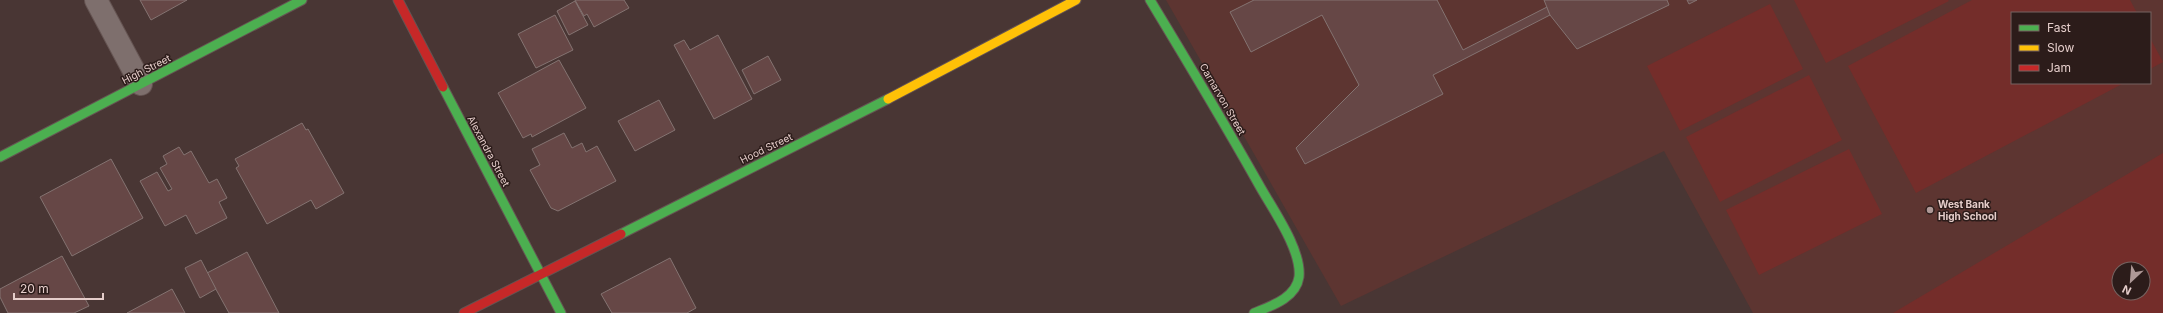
<svg xmlns="http://www.w3.org/2000/svg" width="2163" height="313" font-family="Inter,sans-serif">
  <rect width="100%" height="100%" fill="#493634"/>
  <path fill="#5d3531" fill-rule="evenodd" d="M1166,0H2163V313H1753L1664,151L1341,306ZM2012,13H2150V83H2012ZM2119,269H2143V293H2119Z"/>
  <g fill="#742d2a" fill-rule="evenodd">
    <polygon points="1794,0 1948,0 1949,1 1826,63"/>
    <polygon points="1972,0 2130,0 2137,13 2012,13 2012,83 2124,83 1916,193 1848,66"/>
    <polygon points="1770,4 1803,69 1680,131 1647,66"/>
    <polygon points="2150,38 2163,62 2150,69"/>
    <polygon points="1809,75 1842,140 1720,202 1686,137"/>
    <polygon points="1849,149 1882,214 1759,275 1726,210"/>
    <path d="M2163,153V313H1893ZM2119,269H2143V293H2119Z"/>
  </g>
  <g fill="#664746" stroke="#847371">
    <polygon points="140,0 187,0 151,20"/>
    <polygon points="575,0 624,0 629,8 594,27 587,14 584,16"/>
    <polygon points="1254,0 1437,0 1463,50 1547,7 1550,15 1433,75 1443,94 1305,164 1296,148 1359,85 1322,15 1251,52 1230,12"/>
    <polygon points="1544,0 1667,0 1669,5 1577,49 1550,15"/>
    <polygon points="1687,0 1697,0 1689,4"/>
    <polygon points="575,1 588,25 569,35 557,11"/>
    <polygon points="555,15 573,50 536,68 518,34"/>
    <polygon points="718,35 752,99 714,119 674,45 684,40 690,50"/>
    <polygon points="768,56 781,80 754,94 742,70"/>
    <polygon points="559,60 586,108 532,137 531,134 523,138 498,93"/>
    <polygon points="659,100 675,130 635,151 618,121"/>
    <polygon points="302,123 306,130 308,129 344,193 316,209 311,200 267,224 236,168 239,166 235,159"/>
    <polygon points="564,133 572,148 582,143 586,152 597,146 616,181 558,211 551,208 530,170 540,165 532,149"/>
    <polygon points="179,147 184,155 191,151 209,183 217,179 227,198 219,202 227,218 196,234 186,215 165,226 140,181 157,172 168,191 172,189 160,168 167,164 163,156"/>
    <polygon points="111,159 143,218 72,256 40,197"/>
    <polygon points="247,252 279,313 229,313 207,273"/>
    <polygon points="62,256 89,306 74,313 8,313 0,297 0,289"/>
    <polygon points="670,258 696,308 687,313 612,313 601,294"/>
    <polygon points="201,260 216,289 200,298 185,268"/>
    <polygon points="172,289 185,313 127,313"/>
  </g>
  <g fill="none" stroke-linecap="round" stroke-linejoin="round">
    <defs>
      <polyline id="street" points="96,0 141,84"/>
      <g id="fast">
        <path d="M1150,0C1187,61 1223,121 1258,183C1271,207 1302,249 1299,277C1296,298 1271,306 1254,313"/>
        <polyline points="443,87 561,313"/>
        <polyline points="0,157 302,0"/>
        <polyline points="621,234 888,99"/>
      </g>
      <polyline id="slow" points="888,99 1076,0"/>
      <g id="jam">
        <polyline points="398,0 443,87"/>
        <polyline points="464,313 621,234"/>
      </g>
    </defs>
    <use href="#street" stroke="#655452" stroke-width="24"/>
    <use href="#fast" stroke="#655452" stroke-width="11"/>
    <use href="#slow" stroke="#655452" stroke-width="11"/>
    <use href="#jam" stroke="#655452" stroke-width="11"/>
    <use href="#street" stroke="#7e6f6d" stroke-width="22"/>
    <use href="#fast" stroke="#4caf50" stroke-width="9"/>
    <use href="#slow" stroke="#ffc107" stroke-width="9"/>
    <use href="#jam" stroke="#c62828" stroke-width="9"/>
  </g>
  <circle fill="#ae9896" stroke="#2c1c1a" stroke-width="1.5" cx="1930" cy="210" r="4"/>
  <g text-anchor="middle" stroke-width="3" stroke-linejoin="round" paint-order="stroke">
    <g font-size="10" fill="#e5cdca" stroke="#2c1c1a">
      <text transform="translate(146 69) rotate(-27)" y="4">High Street</text>
      <text transform="translate(1223 99) rotate(60)" y="4">Carnarvon Street</text>
      <text transform="translate(766 148) rotate(-26)" y="4">Hood Street</text>
      <text transform="translate(489 151) rotate(62)" y="4">Alexandra Street</text>
    </g>
    <g font-size="10" font-weight="bold" fill="#e5cdca" stroke="#2c1c1a" text-anchor="start">
      <text x="1938" y="208">West Bank<tspan x="1938" dy="12">High School</tspan></text>
    </g>
  </g>
  <rect x="2011" y="12" width="140" height="72" fill="#2c1c1a" stroke="#766360"/>
  <rect x="2019" y="25" width="20" height="6" fill="#4caf50" stroke="#766360"/>
  <text x="2047" y="32" font-size="12" fill="#e5cdca">Fast</text>
  <rect x="2019" y="45" width="20" height="6" fill="#ffc107" stroke="#766360"/>
  <text x="2047" y="52" font-size="12" fill="#e5cdca">Slow</text>
  <rect x="2019" y="65" width="20" height="6" fill="#c62828" stroke="#766360"/>
  <text x="2047" y="72" font-size="12" fill="#e5cdca">Jam</text>
  <g transform="translate(2131 281) rotate(206)"><circle r="19" fill="#2c1c1a" stroke="#766360"/>
  <path d="M0-3L7 15L0 10L-7 15Z" fill="#ae9896"/>
  <text y="-6" font-size="11" font-weight="bold" text-anchor="middle" fill="#e5cdca">N</text>
  </g>
  <path d="M14 293v6h89v-6" fill="none" stroke="#e5cdca" stroke-width="2"/>
  <text x="20" y="293" font-size="12" fill="#e5cdca" stroke="#2c1c1a" stroke-width="3" paint-order="stroke">20 m</text>
</svg>
